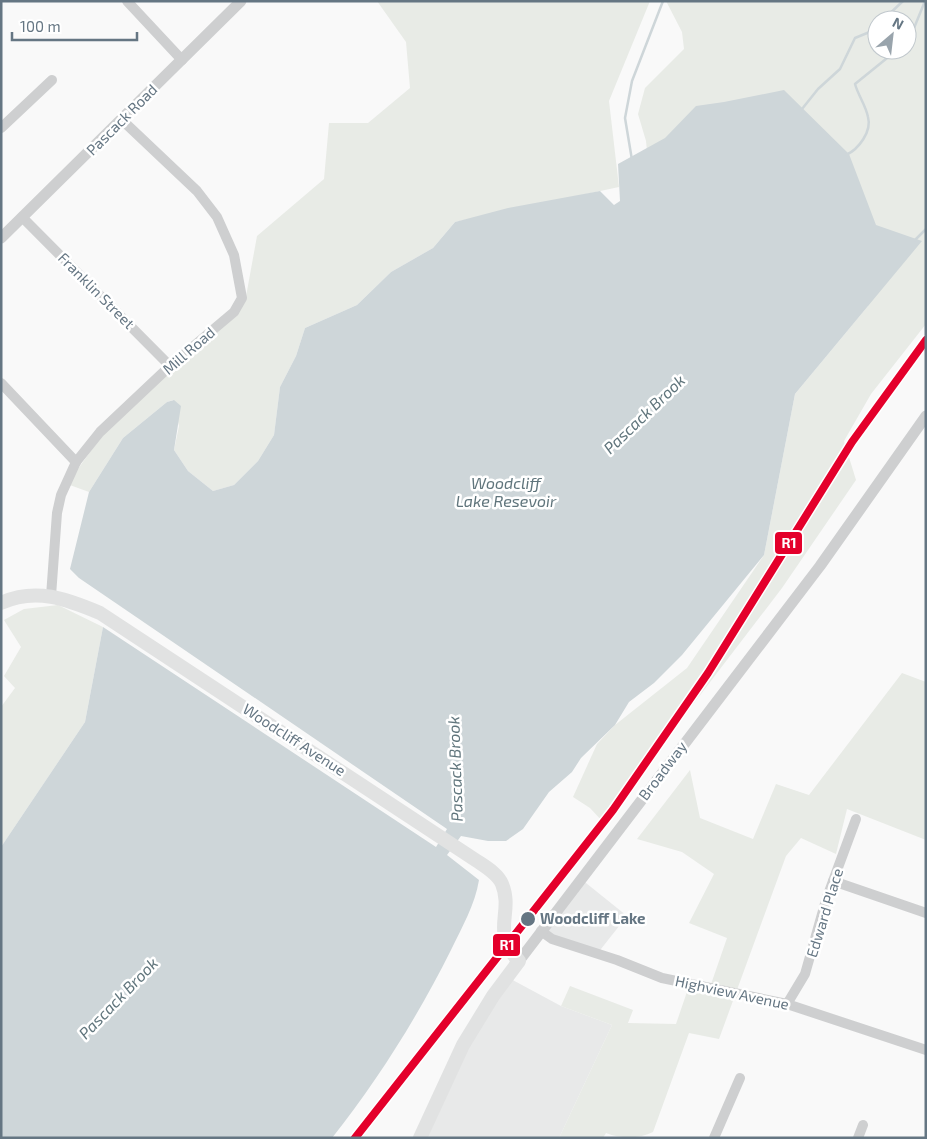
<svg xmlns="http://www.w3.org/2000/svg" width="927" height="1139" font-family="'Exo 2',sans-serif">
  <rect width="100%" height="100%" fill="#f9f9f9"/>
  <g fill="#e8e9e9">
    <polygon points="581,879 627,916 597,954 541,931"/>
    <polygon points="507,977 561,1006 612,1025 559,1138 420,1138"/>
  </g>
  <g fill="#e8ebe6" fill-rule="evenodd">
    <polygon points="377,1 650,1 609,101 619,187 455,222 433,248 391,272 357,305 305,328 296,356 280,387 274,435 258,461 234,485 213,491 188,471 174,450 179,426 173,400 167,402 123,438 89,492 67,484 106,430 245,302 257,236 324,179 329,123 368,123 410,88 406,42"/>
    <path d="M666,1H926V324L871,394L844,441L856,480L782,588L603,822L590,808L573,797L597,744L615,725L687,668L764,555L795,394L868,306L651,190L646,141L638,114L645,88L684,49L682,32ZM877,20H907V50H877Z"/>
    <polygon points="58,605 103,627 85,722 1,847 1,707 15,688 4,676 21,647 4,620 24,609"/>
    <path d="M902,673L926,682V840L847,809L836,854L801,838L786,856L719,1039L689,1033L653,1132C640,1139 621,1139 606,1133L603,1138H559L612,1025L561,1006L570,986L633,1010L628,1023L676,1024L690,983L709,990L727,938L689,923L714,874L682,852L637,839L690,770L700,818L753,839L776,784L809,795Z"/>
  </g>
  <path fill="#ced6d9" d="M784,90L849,154L876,225L922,241L795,394L764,555L682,655L654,683L629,702L615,725L581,758L572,772L549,792L523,829L506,841H488L461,836L447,855L479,880C475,905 462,927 451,950C418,1016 378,1080 332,1138H1V847L85,722L103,627L436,847L447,829L79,578L70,569L89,492L123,438L167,402L174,400L181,406L174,450L188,471L213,491L234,485L258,461L274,435L280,387L296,356L305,328L357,305L391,272L433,248L455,222L508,208L600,191L614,205L620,201L618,164L665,138L696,106L724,102Z"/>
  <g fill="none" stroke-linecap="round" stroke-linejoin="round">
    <g stroke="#ced6d9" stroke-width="2.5">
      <polyline points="883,20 903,1"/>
      <polyline points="907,39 912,33 925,1"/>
      <polyline points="802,109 818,89 840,69 855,38 872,31 877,26"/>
      <path d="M846,155C859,149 872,131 868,117C866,106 858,95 855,84L897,50"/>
      <polyline points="632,160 625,118 632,81 663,1"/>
      <polyline points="915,240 926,229"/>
    </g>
    <g stroke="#cecfd0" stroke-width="10">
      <polyline points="127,1 182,60"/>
      <polyline points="1,128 52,80"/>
      <polyline points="22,217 170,366"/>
      <polyline points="1,383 76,462"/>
      <polyline points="51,596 57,513 61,495 76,462 100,432 170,366 234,312 242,298 234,255 217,217 197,191 122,120"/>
      <polyline points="833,881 926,913"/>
      <polyline points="541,931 552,939 617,960 662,978 787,1004 926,1050"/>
      <polyline points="787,1004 805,974 826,900 856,819"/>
      <polyline points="714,1138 740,1078"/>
      <polyline points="858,1138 863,1125"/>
    </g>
    <g stroke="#cecfd0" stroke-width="11">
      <polyline points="1,238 241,1"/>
      <polyline points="519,961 820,566 926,416"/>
    </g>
    <path stroke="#e1e2e2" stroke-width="14" d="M1,603C35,587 67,599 100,613L477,861C486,867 498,874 502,884C514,913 490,932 519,961L493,996L463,1045L420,1138"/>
    <defs>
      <polyline id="rail-1" points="355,1138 613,810 708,673 852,442 926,340"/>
    </defs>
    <use href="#rail-1" stroke="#fff" stroke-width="11"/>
    <use href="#rail-1" stroke="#e4002b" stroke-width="8"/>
  </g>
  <circle fill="#657683" stroke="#fff" stroke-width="2" cx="528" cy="919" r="8"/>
  <g text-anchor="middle" stroke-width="5" stroke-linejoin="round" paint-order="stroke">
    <g font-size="15" fill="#657683" stroke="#fff">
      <text transform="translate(122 120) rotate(-45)" y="5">Pascack Road</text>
      <text transform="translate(96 291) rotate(45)" y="5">Franklin Street</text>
      <text transform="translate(189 351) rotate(-41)" y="5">Mill Road</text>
      <text transform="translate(294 740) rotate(33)" y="5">Woodcliff Avenue</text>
      <text transform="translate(663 771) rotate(-53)" y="5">Broadway</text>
      <text transform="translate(825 913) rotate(-73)" y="5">Edward Place</text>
      <text transform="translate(732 993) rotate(12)" y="5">Highview Avenue</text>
    </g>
    <g font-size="15" font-weight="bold" fill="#657683" stroke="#fff" text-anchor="start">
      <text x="540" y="924">Woodcliff Lake</text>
    </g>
    <g font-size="16" font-style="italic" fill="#60757c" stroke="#fff">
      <text transform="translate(644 414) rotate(-44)" y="6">Pascack Brook</text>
      <text x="506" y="489">Woodcliff<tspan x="506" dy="18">Lake Resevoir</tspan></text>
      <text transform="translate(455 769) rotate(-92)" y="6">Pascack Brook</text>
      <text transform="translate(118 998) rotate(-46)" y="6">Pascack Brook</text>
    </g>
  </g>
  <g stroke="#fff" stroke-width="2">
    <rect x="774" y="531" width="29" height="24" rx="5" fill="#e4002b"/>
    <rect x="492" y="933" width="29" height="24" rx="5" fill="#e4002b"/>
  </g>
  <g font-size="14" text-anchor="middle" font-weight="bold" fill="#fff">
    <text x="789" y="548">R1</text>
    <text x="507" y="950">R1</text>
  </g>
  <rect width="927" height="1139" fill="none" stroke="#657683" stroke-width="5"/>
  <g transform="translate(892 35) rotate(28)"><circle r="24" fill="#ffffff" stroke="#c1c8cd"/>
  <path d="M0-4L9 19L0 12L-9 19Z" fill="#99a4ac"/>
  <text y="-8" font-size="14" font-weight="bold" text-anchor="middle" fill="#657683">N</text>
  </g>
  <path d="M12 32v8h125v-8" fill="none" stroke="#657683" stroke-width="2.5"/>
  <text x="20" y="32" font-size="15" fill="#657683" stroke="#ffffff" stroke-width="4" paint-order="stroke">100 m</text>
</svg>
